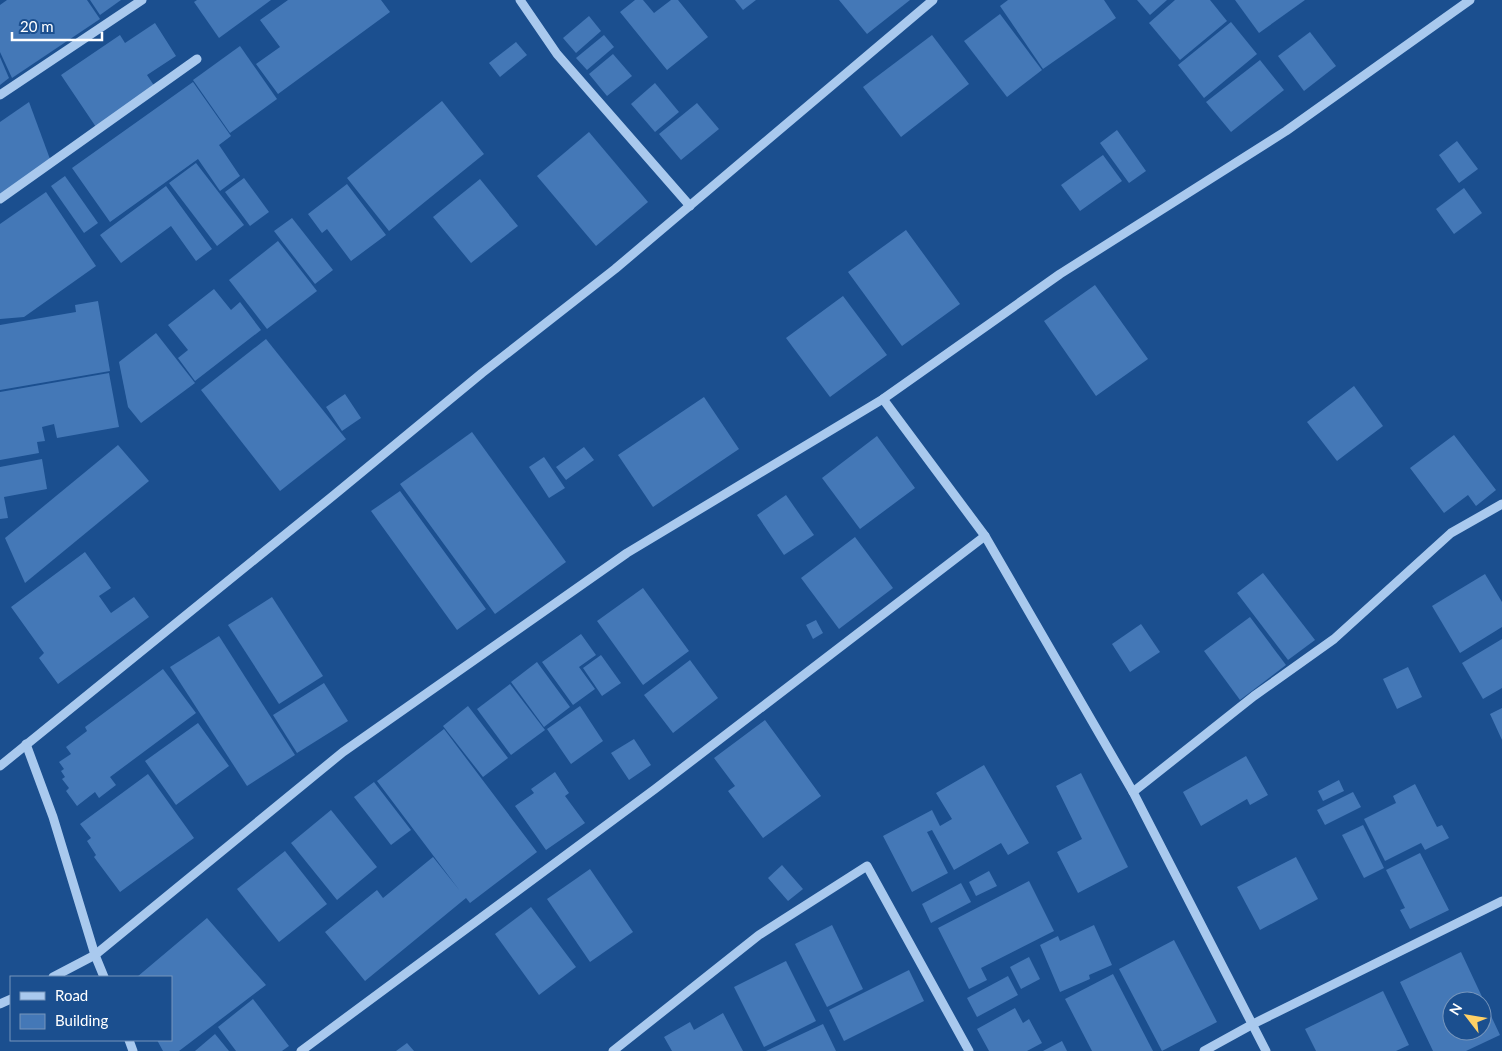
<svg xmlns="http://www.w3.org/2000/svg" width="1502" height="1051" font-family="Lato,sans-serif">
  <rect width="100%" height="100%" fill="#1b4f8f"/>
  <g fill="#4478b7" fill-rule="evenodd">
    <polygon points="7,0 87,0 100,19 12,78 0,52 0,5"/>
    <polygon points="90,0 121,0 100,15"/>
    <polygon points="197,0 271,0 219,38 194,2"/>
    <polygon points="288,0 381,0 390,12 278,94 256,64 280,47 260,20"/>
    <polygon points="635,0 643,0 654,13 671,0 678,0 708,37 667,70 620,12"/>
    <polygon points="735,0 756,0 743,10"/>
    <polygon points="839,0 910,0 867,34"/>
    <polygon points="1008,0 1104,0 1116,18 1043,69 1000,6"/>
    <polygon points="1137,0 1167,0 1150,15"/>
    <polygon points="1175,0 1210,0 1227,21 1180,60 1149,23"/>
    <polygon points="1235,0 1305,0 1259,33"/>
    <polygon points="1000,14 1042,70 1007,97 964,41"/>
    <polygon points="589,16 601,31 576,53 563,38"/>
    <polygon points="1231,22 1257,54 1204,98 1178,65"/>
    <polygon points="155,23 176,56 147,75 155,87 96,127 61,75 120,35 125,43"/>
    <polygon points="1310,32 1336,66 1304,91 1278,56"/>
    <polygon points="604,35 614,47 587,70 576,58"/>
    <polygon points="932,35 969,84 901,137 863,87"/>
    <polygon points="516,42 527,55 500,77 489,63"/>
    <polygon points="240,46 277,99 230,133 193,80"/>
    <polygon points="613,54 632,76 607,96 589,74"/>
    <polygon points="0,57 9,78 0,85"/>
    <polygon points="1260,60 1284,90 1231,132 1206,102"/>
    <polygon points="193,82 231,136 219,145 240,176 220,191 198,159 110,222 72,168"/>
    <polygon points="655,83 679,112 655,132 631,104"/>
    <polygon points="442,101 484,154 389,231 347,178"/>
    <polygon points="29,102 50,159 0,196 0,122"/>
    <polygon points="697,103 719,129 681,160 659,134"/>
    <polygon points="1117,130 1146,171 1129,183 1100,143"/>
    <polygon points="589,132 648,202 596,246 537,176"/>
    <polygon points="1457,141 1478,169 1459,183 1439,155"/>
    <polygon points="1103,155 1122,181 1080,211 1061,185"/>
    <polygon points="196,163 244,225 217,246 169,183"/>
    <polygon points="65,176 98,223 84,233 51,186"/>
    <polygon points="244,178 269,212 250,226 225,192"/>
    <polygon points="480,179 518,226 471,263 433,217"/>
    <polygon points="347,184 386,235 351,261 327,229 322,233 308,214"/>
    <polygon points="166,186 212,249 196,261 171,226 121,263 100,235"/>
    <polygon points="1464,188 1482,213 1454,234 1436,209"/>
    <polygon points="46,192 96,266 24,317 0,319 0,224"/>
    <polygon points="292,218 333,270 315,284 274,231"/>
    <polygon points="906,230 960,304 902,346 848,272"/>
    <polygon points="278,241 317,291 267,329 229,280"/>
    <polygon points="1095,285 1148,359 1096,396 1044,321"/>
    <polygon points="214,289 231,310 240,302 261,330 195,381 178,358 188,350 168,325"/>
    <polygon points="843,296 887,355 830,397 786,338"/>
    <polygon points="98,301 110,371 0,390 0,325 76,312 75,305"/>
    <polygon points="156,333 195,383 141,423 128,407 119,362"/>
    <polygon points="266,339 346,439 280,491 201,390"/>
    <polygon points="109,373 119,427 57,438 54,424 42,427 45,441 37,442 39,453 0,460 0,392"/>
    <polygon points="1354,386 1383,426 1337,461 1307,422"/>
    <polygon points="345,394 361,418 342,431 326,407"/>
    <polygon points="704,397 739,449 653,507 618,455"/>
    <polygon points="472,432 566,562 495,614 400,484"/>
    <polygon points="1454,435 1496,490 1476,506 1468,495 1444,513 1410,468"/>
    <polygon points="877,436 915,488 860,529 822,478"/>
    <polygon points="118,445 149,481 25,583 5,538"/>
    <polygon points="584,447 594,460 566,480 556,467"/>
    <polygon points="544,457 565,488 549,498 529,467"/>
    <polygon points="42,459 47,489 4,497 8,518 0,519 0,467"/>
    <polygon points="400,491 486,609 457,630 371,511"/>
    <polygon points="786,495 814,535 784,555 757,515"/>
    <polygon points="855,537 893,588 839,629 801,578"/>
    <polygon points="85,552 111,588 99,596 111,613 134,597 149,617 58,684 39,658 44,653 11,607"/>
    <polygon points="1263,573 1315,640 1288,660 1237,593"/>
    <polygon points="1485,574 1502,602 1502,627 1460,653 1432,606"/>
    <polygon points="643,588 689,651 643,685 597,621"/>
    <polygon points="272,597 323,676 279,704 228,625"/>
    <polygon points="1250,617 1286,665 1240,700 1204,651"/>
    <polygon points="816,620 823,633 813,639 806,625"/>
    <polygon points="1141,624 1160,652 1130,672 1112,644"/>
    <polygon points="581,634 596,655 579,667 595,689 573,705 542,662"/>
    <polygon points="219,636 295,755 247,786 170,667"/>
    <polygon points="1502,639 1502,688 1483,699 1462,663"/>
    <polygon points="601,655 621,683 602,696 583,668"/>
    <polygon points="690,660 718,698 673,733 644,695"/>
    <polygon points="537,662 570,707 544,727 511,682"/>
    <polygon points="1408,667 1422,697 1397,709 1383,679"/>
    <polygon points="163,669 196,713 110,777 116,785 99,798 95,792 77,806 66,791 69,788 62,779 65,777 61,771 64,769 59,762 71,754 66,747 87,731 85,727"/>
    <polygon points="324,683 348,721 297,753 273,715"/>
    <polygon points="510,684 545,730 511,755 477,709"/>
    <polygon points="468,706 508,758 483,777 443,726"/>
    <polygon points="580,706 603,741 571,764 547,729"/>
    <polygon points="1502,708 1502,740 1490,714"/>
    <polygon points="765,720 821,796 763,838 728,791 735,786 714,758"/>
    <polygon points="198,723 229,766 176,805 145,761"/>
    <polygon points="444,729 537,852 470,903 466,898 365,981 325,932 377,890 383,898 433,857 460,891 377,781"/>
    <polygon points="634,739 651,765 629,780 611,753"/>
    <polygon points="1246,756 1268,795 1250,805 1247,799 1201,826 1183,792"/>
    <polygon points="984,765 1029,843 1008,855 1001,843 954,870 932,830 927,832 948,873 912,892 883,836 932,810 940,826 952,819 936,793"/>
    <polygon points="555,772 569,793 565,796 585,823 546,850 515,806 534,793 531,789"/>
    <polygon points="1081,773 1128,867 1078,893 1057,852 1082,839 1056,786"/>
    <polygon points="148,774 194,838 120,892 94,857 96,855 87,841 91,838 80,824"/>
    <polygon points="1339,780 1344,791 1323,801 1318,791"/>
    <polygon points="374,782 411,830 391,845 354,797"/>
    <polygon points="1415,784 1437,827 1442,825 1449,838 1425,850 1421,843 1385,861 1364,819 1396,803 1393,796"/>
    <polygon points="1353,792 1361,807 1325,825 1317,810"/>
    <polygon points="331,810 377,867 337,900 291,843"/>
    <polygon points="1363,825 1384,868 1364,878 1342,835"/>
    <polygon points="285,851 327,904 279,942 237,889"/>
    <polygon points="1420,853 1449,910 1410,929 1400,910 1405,908 1386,870"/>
    <polygon points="1296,857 1318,899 1260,930 1237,887"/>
    <polygon points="782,865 803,889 788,901 768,878"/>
    <polygon points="590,869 633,932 590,962 547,899"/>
    <polygon points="989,871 997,886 976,896 969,882"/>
    <polygon points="1029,881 1054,931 981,968 987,980 969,989 938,928"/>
    <polygon points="961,883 971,902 931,923 922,904"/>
    <polygon points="531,907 576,967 539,995 495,934"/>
    <polygon points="207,918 266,985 179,1051 163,1051 157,1040 171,1040 171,977 137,977"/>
    <polygon points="832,925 863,989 827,1007 795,944"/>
    <polygon points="1094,925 1112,965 1089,975 1090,979 1060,992 1040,945 1058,936 1060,941"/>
    <polygon points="1174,940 1217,1022 1162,1051 1119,969"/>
    <path d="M1461,952L1500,1035L1466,1051H1433L1400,982ZM1452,1001H1482V1031H1452Z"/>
    <polygon points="1029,957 1040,979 1021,989 1010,967"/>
    <polygon points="786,961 816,1021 764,1047 734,987"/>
    <polygon points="909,970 924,1001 844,1041 829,1010"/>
    <polygon points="1113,974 1153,1051 1092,1051 1065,999"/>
    <polygon points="1008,976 1018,995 977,1017 967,998"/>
    <polygon points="1383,991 1409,1045 1396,1051 1316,1051 1305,1029"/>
    <polygon points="253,999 289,1046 282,1051 236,1051 218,1027"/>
    <polygon points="1015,1008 1023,1023 1029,1019 1042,1043 1027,1051 989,1051 977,1029"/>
    <polygon points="723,1013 743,1051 672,1051 664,1037 690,1022 694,1030"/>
    <polygon points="823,1024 836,1051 766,1051"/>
    <polygon points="215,1034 229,1051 195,1051"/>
    <polygon points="1062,1041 1067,1051 1043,1051"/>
    <polygon points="407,1043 414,1051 396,1051"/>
  </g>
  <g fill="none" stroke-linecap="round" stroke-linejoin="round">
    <g stroke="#a9c9ee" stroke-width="9">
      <polyline points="520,0 557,54 690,206"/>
      <polyline points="0,95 142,0"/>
      <polyline points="0,199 197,59"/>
      <polyline points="883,399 985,536 1133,792"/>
      <polyline points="26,744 53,817 95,955 104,977"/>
      <polyline points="0,766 334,495 482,373 615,269 933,0"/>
      <polyline points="53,977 95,955 343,752 627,553 883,399 1060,274 1286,131 1470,0"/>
      <polyline points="0,1004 11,999"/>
      <polyline points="129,1040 133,1051"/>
      <polyline points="301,1051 655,789 985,536"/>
      <polyline points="613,1051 759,935 867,866 969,1051"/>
      <polyline points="1204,1051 1253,1024 1502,901"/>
      <polyline points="1266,1051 1133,792 1254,696 1334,639 1451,533 1502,504"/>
    </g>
  </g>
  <rect x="10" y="976" width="162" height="65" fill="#1b4f8f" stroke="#7695bc"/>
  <rect x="20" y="992" width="25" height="8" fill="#a9c9ee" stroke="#7695bc"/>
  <text x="55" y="1001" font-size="15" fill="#ffffff">Road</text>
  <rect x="20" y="1014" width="25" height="15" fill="#4478b7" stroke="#7695bc"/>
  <text x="55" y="1026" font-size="15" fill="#ffffff">Building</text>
  <g transform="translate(1467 1016) rotate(301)"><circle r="24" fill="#1b4f8f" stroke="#7695bc"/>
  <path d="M0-4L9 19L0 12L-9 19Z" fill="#ffd166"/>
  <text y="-8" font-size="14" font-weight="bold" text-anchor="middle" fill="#ffffff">N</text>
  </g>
  <path d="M12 32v8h90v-8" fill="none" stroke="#ffffff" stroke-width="2.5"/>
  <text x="20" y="32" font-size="15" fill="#ffffff" stroke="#1b4f8f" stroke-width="4" paint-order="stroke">20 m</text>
</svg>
